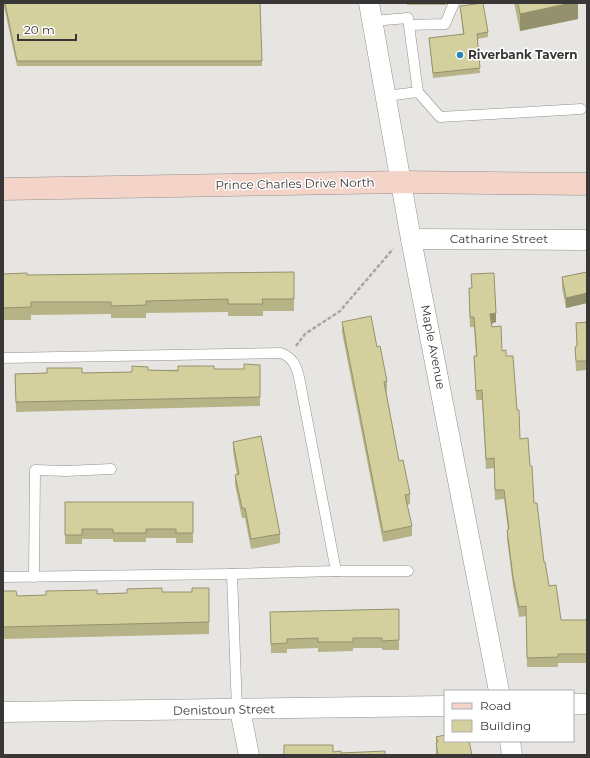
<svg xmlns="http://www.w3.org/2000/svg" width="590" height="758" font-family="Montserrat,sans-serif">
  <rect width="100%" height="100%" fill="#e7e5e2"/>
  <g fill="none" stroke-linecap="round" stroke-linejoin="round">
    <defs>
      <g id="lane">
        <polyline points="372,21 408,18 418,92 386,96"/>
        <polyline points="409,25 445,24 454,3"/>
        <polyline points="418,92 440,117 581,109"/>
        <path d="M3,358L281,353C293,358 296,365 299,377L336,571"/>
        <polyline points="232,574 237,710"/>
        <polyline points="3,577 232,574 336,571 408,571"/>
        <polyline points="34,577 35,470 66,471 111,469"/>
      </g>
      <g id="street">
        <polyline points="369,3 411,239 499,691"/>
        <polyline points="411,239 587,240"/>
        <polyline points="573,704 587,704"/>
        <polyline points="240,710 249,755"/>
        <polyline points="3,712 445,706"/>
        <polyline points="510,741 512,755"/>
      </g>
      <polyline id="secondary" points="3,189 402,182 587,184"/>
    </defs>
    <use href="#lane" stroke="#93908d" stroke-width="11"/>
    <use href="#street" stroke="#93908d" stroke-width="21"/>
    <use href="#secondary" stroke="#93908d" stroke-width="23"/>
    <polyline stroke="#a9a7a5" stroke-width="2.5" stroke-dasharray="4 2" stroke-linecap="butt" points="296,346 305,334 340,311 393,249"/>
    <use href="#lane" stroke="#fff" stroke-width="10"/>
    <use href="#street" stroke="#fff" stroke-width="20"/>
    <use href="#secondary" stroke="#f4d3c9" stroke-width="22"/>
  </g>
  <g fill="#b6b387">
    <polygon points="4,3 260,3 262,66 17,66 4,7"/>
    <polygon points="407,3 447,3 446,5 407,5"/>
    <polygon points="514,3 578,3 578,19 520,31"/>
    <polygon points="460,6 488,32 488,37 477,39 480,73 433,78 429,38 463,34"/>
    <polygon points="294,272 294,311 263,311 263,316 228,316 228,312 146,313 146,318 111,318 111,314 31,315 31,320 3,320 3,274 27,275"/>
    <polygon points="587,272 587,303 566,308 562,287 562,277"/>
    <polygon points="471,274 496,322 491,324 492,327 502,351 506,356 517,410 520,439 534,503 544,562 549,586 561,620 587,620 587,663 558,663 558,667 527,667 526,616 519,617 513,586 507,539 507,530 508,530 504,499 495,500 494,468 486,469 482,400 476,400 474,356 476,356 474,327 470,327 469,298 469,288 472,288"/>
    <polygon points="342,322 377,347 387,381 387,391 386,391 399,461 410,494 410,504 407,505 412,526 412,536 383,542 342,332"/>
    <polygon points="587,322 587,370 576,371 575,347 577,346 576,323"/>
    <polygon points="260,365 260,406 16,412 15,374 82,373 132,372 148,370 244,369"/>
    <polygon points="233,442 280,534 280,543 251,549 245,518 242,518 235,485 235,475 237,475 233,451"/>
    <polygon points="65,502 193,502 193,543 176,543 176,538 146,538 146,542 113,542 113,539 82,539 82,544 65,544"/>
    <polygon points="209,588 209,634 3,639 3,591 17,596 97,594 192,592"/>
    <polygon points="399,609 399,650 382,650 382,648 353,648 353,651 318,652 318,648 287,649 287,653 271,653 270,612"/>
    <polygon points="436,737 472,755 436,755"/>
  </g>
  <g fill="#94926e">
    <polygon points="571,3 578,3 578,19 520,31 520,14"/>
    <polygon points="587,293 587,303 566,308 566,298"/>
    <polygon points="496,313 496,322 490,324 490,314"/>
  </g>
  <g fill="#d4d09d" stroke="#94926e">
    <polygon points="5,3 260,3 262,61 17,61"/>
    <polygon points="483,3 488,32 477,34 480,68 433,73 429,38 464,34 460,6"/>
    <polygon points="518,3 571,3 520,14"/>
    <polygon points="294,272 294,299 262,299 263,304 228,304 228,299 146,301 146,305 111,306 111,302 31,302 31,307 3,308 3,274 27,273 27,275"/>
    <polygon points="587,272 587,293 566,298 562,277"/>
    <polygon points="494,273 496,313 490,314 492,327 501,326 502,351 506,350 506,356 513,356 517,410 519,410 520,439 528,438 530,466 532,466 534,503 537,503 544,562 545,562 549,586 556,585 561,620 587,620 587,654 558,654 558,657 527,658 526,606 519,607 513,577 507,530 509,529 504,490 495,490 494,458 486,459 482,390 476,391 474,356 477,356 474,317 470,317 469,288 472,288 471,274"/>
    <polygon points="371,316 377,347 380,346 387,381 384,382 399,461 403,460 410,494 405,495 412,526 383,532 342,322"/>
    <polygon points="587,322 587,361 576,361 575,347 577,346 576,323"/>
    <polygon points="244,364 260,365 260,397 16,402 15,374 47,373 47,368 82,368 82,373 132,372 132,366 148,367 148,370 178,371 178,366 214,366 214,369 244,369"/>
    <polygon points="261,436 280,534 251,539 245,508 242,508 235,475 239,474 233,442"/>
    <polygon points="65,502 193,502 193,533 176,533 176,529 146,529 146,533 113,533 113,529 82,529 82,535 65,535"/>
    <polygon points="162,588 162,592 192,592 192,588 209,588 209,622 3,627 3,591 16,591 17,596 46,595 46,591 97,590 97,594 127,593 127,589"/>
    <polygon points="399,609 399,640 382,641 382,638 353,638 353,642 318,642 318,638 287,639 287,643 271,644 270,612"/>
    <polygon points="445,735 445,741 469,741 472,755 438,755 436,743 438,742 436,737"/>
    <polygon points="284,745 333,745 333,752 341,751 341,753 385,751 385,755 284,755"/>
  </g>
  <circle fill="#2c86b4" stroke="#fff" stroke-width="1.5" cx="460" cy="55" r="4"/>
  <g text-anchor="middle" stroke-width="3" stroke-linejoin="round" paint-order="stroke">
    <g font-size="12" font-weight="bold" fill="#383736" stroke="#fff" text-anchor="start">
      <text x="468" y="59">Riverbank Tavern</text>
    </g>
    <g font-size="12" fill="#383736" stroke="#fff">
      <text transform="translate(295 184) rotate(-1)" y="4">Prince Charles Drive North</text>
      <text x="499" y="243">Catharine Street</text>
      <text transform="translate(433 347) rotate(79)" y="4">Maple Avenue</text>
      <text transform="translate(224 710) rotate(-1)" y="4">Denistoun Street</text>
    </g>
  </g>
  <rect width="590" height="758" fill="none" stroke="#383736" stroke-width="8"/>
  <rect x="444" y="690" width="130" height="52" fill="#ffffff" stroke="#afafaf"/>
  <rect x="452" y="703" width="20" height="6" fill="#f4d3c9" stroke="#afafaf"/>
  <text x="480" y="710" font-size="12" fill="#383736">Road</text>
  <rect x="452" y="720" width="20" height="12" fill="#d4d09d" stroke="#afafaf"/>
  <text x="480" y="730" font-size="12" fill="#383736">Building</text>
  <path d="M18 34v6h58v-6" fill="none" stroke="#383736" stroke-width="2"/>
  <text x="24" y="34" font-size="12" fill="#383736" stroke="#ffffff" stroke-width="3" paint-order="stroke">20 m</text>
</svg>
